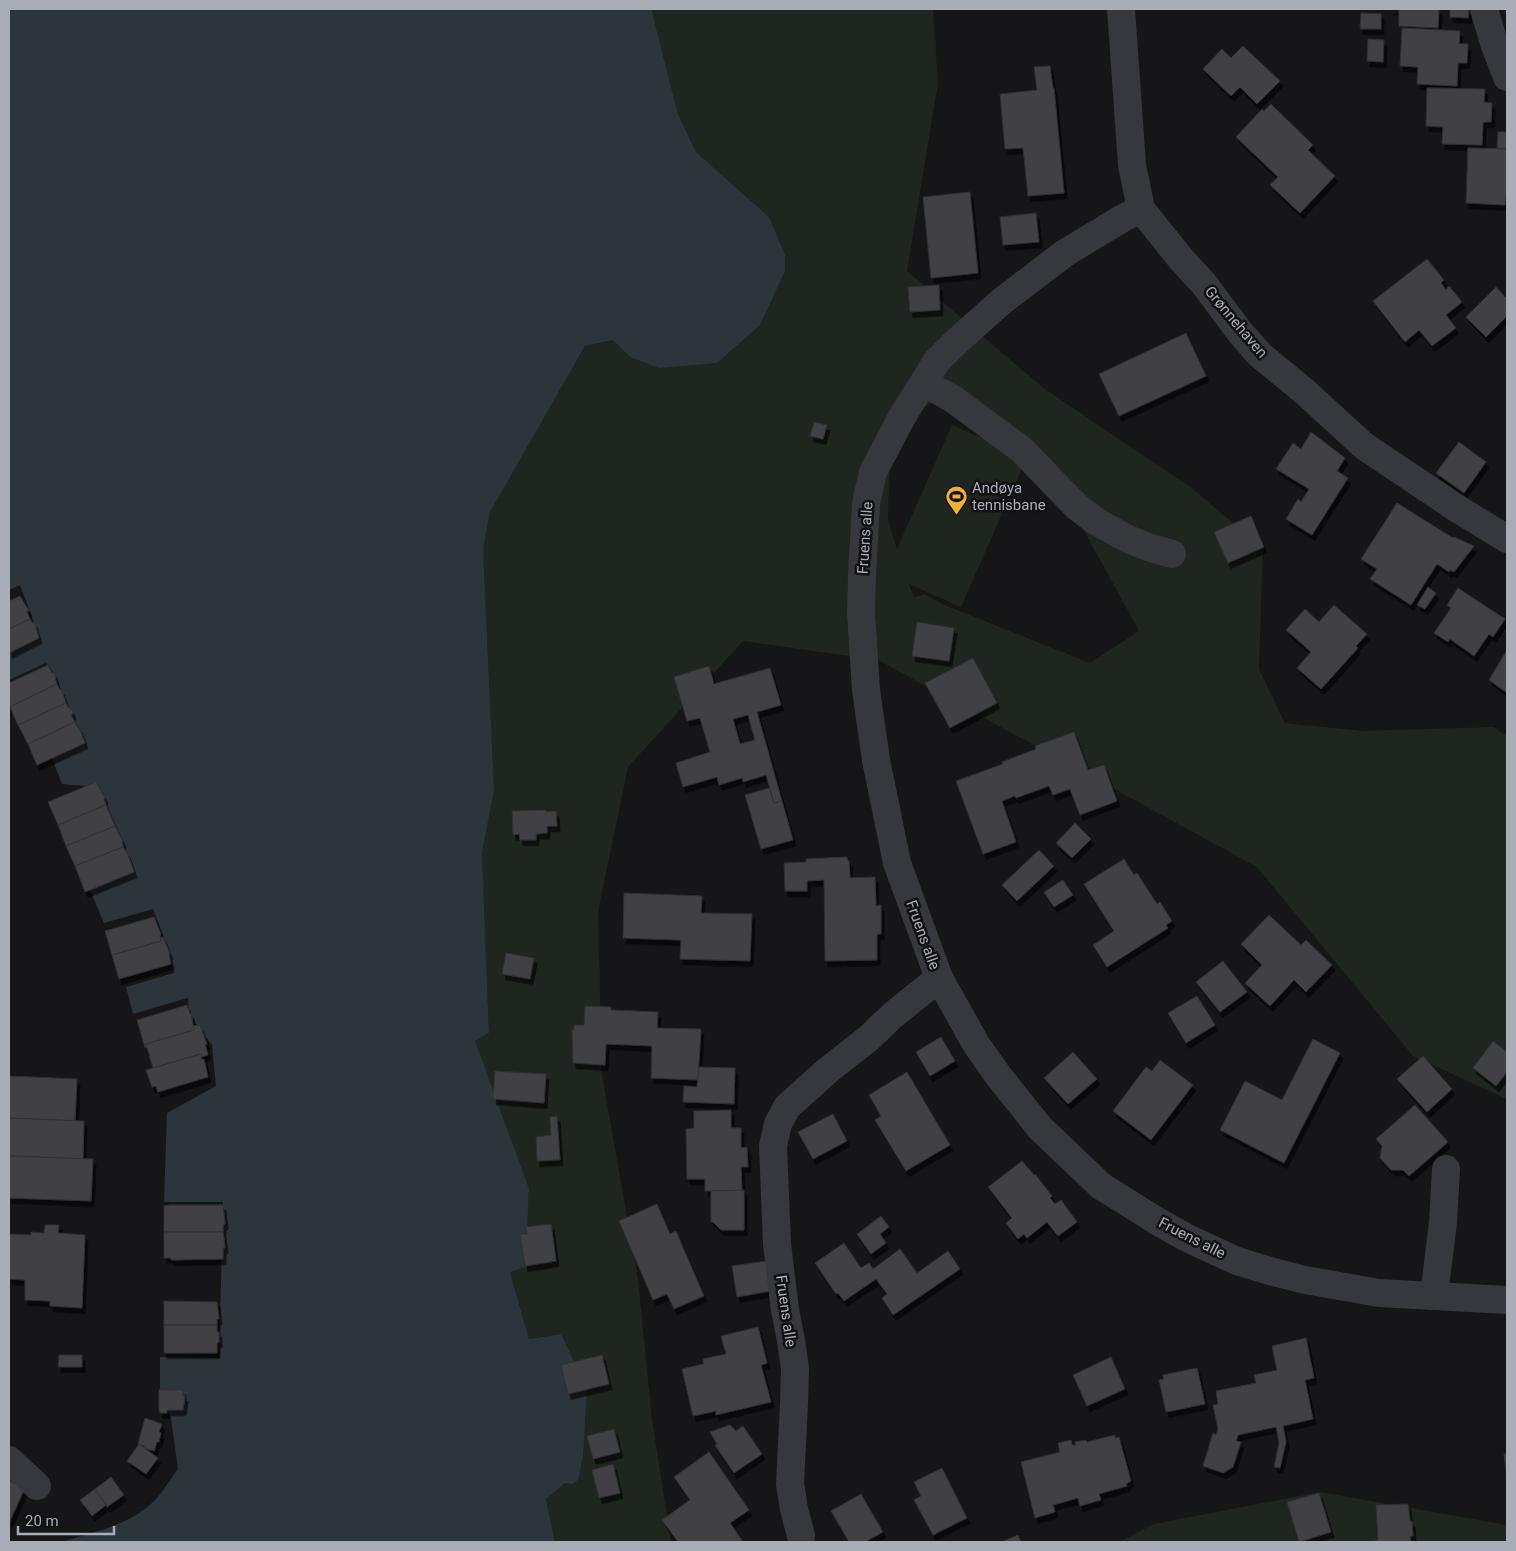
<svg xmlns="http://www.w3.org/2000/svg" width="1516" height="1551" font-family="Roboto,sans-serif">
  <defs>
    <filter id="shadow"><feDropShadow dx="3" dy="5.5" stdDeviation="0" flood-color="#0009"/></filter>
  </defs>
  <rect width="100%" height="100%" fill="#161618"/>
  <g fill="#1e261f" fill-rule="evenodd">
    <path d="M653,9H933L938,83L907,271L1042,387L1193,489L1263,549L1259,669L1285,723L1362,731L1493,727L1507,736V1099L1413,1056L1257,867L878,660L743,641L628,767L598,911L602,1075L638,1279L652,1419L671,1542H555L546,1499L565,1483L561,1334L529,1339L510,1272L475,1041L489,1033L482,853L494,790L483,548L489,512L585,346L613,340L630,357L769,217L696,152L678,114L652,12ZM946,393L1053,474L1139,631L1090,663L942,604L924,594L914,598L909,584L961,607L1027,457L952,425L897,549L888,521L891,429Z"/>
    <polygon points="1320,1492 1507,1525 1507,1542 1119,1542 1154,1524"/>
  </g>
  <path fill="#2c353c" d="M9,9H653L652,12L678,114L696,152L769,217L785,255V271L760,325L717,363L659,368L630,357L613,340L585,346L490,512L483,548L494,790L482,853L489,1033L475,1041L529,1189L525,1267L510,1272L529,1339L561,1334L587,1389L583,1456L578,1480L572,1484L565,1483L546,1499L555,1542H61C92,1533 131,1525 155,1500C164,1491 170,1479 178,1469L171,1419L160,1388V1357L219,1358L223,1202H164L167,1113L216,1086L212,1045L189,1015L188,998L133,1014L126,987L174,973L167,945L153,909L104,923L90,890L98,787L62,784L52,758L85,743L53,672L46,663L9,680V650L37,631L20,585L9,590Z"/>
  <g fill="#404145" stroke="#303034" fill-rule="evenodd" filter="url(#shadow)">
    <polygon points="1390,9 1439,9 1438,28 1399,26 1399,9"/>
    <polygon points="1450,9 1469,9 1468,18 1450,17"/>
    <polygon points="1361,13 1381,14 1381,29 1360,29"/>
    <polygon points="1402,28 1460,31 1459,44 1468,44 1467,63 1458,63 1457,86 1417,84 1418,67 1400,66"/>
    <polygon points="1368,39 1384,40 1383,62 1367,61"/>
    <polygon points="1243,46 1280,81 1257,104 1240,87 1231,96 1203,69 1222,49 1231,58"/>
    <polygon points="1050,66 1053,88 1054,88 1064,193 1028,196 1023,148 1005,149 1000,94 1037,90 1034,67"/>
    <polygon points="1427,88 1485,89 1484,102 1492,103 1491,122 1483,122 1482,145 1442,144 1443,127 1426,126"/>
    <polygon points="1271,104 1313,145 1308,150 1335,176 1300,213 1270,185 1278,177 1236,137 1262,109 1264,111"/>
    <polygon points="1498,132 1507,132 1507,149 1497,148"/>
    <polygon points="1468,148 1507,149 1507,181 1505,205 1466,203"/>
    <polygon points="970,192 978,273 931,278 923,197"/>
    <polygon points="1036,213 1039,242 1003,245 1000,217"/>
    <polygon points="1427,259 1444,280 1441,283 1446,290 1449,286 1462,302 1446,315 1456,328 1432,346 1419,330 1405,342 1373,301"/>
    <polygon points="939,285 940,310 910,312 908,287"/>
    <polygon points="1496,287 1507,299 1507,316 1486,337 1466,317"/>
    <polygon points="1186,333 1206,376 1119,416 1099,374"/>
    <polygon points="814,422 827,425 823,439 810,436"/>
    <polygon points="1311,432 1345,458 1337,471 1348,478 1312,535 1286,519 1298,499 1301,502 1309,489 1276,469 1293,443 1301,449"/>
    <polygon points="1459,442 1486,462 1464,493 1436,473"/>
    <polygon points="1397,503 1453,538 1454,537 1474,546 1454,572 1450,570 1449,572 1437,564 1411,605 1370,579 1377,569 1361,559"/>
    <polygon points="1251,516 1264,547 1228,563 1214,532"/>
    <polygon points="1428,587 1436,593 1425,609 1417,605"/>
    <polygon points="1458,588 1505,619 1493,637 1489,634 1474,656 1450,639 1448,642 1434,633 1451,608 1447,605"/>
    <polygon points="20,596 29,611 27,612 30,619 9,629 9,601"/>
    <polygon points="1334,605 1367,634 1356,646 1358,648 1321,689 1297,668 1311,652 1286,630 1305,609 1319,622"/>
    <polygon points="30,619 32,623 34,622 39,638 9,653 9,629"/>
    <polygon points="917,622 954,628 949,661 912,656"/>
    <polygon points="1507,650 1507,693 1489,680"/>
    <polygon points="973,658 997,703 950,728 925,683"/>
    <polygon points="48,665 52,673 54,672 57,684 10,707 9,683"/>
    <path d="M709,666L714,684L770,668L781,705L757,712L782,801L774,803L766,775L743,782L742,778L719,785L717,777L683,787L676,763L710,752L700,718L687,721L674,677ZM748,715L755,740L740,744L733,719Z"/>
    <polygon points="57,684 60,690 61,689 66,703 18,725 10,707"/>
    <polygon points="66,703 69,709 71,708 73,714 71,715 75,722 28,744 18,725"/>
    <polygon points="75,722 78,728 79,727 85,743 37,765 28,744"/>
    <polygon points="1074,732 1088,770 1104,765 1117,801 1080,815 1070,789 1053,795 1049,786 1016,798 1015,796 1002,801 1016,842 983,854 956,781 1003,764 1002,762 1036,749 1035,746"/>
    <polygon points="96,782 105,798 104,799 106,805 58,825 48,802"/>
    <polygon points="769,788 774,803 782,801 793,840 761,849 745,795"/>
    <polygon points="106,805 115,826 66,846 58,825"/>
    <polygon points="546,810 546,812 556,811 557,826 547,826 547,833 536,834 536,840 520,840 519,834 513,835 512,811"/>
    <polygon points="1075,823 1091,839 1072,858 1056,843"/>
    <polygon points="115,826 122,840 123,847 75,866 66,846"/>
    <polygon points="123,847 126,852 127,852 134,872 85,892 75,866"/>
    <polygon points="1039,850 1054,866 1017,901 1002,885"/>
    <polygon points="847,857 848,861 849,861 850,878 875,877 876,906 881,905 881,934 877,934 877,960 825,961 824,880 807,881 807,891 785,891 784,863 806,862 806,859"/>
    <polygon points="1124,859 1134,875 1137,873 1157,904 1160,902 1172,921 1166,925 1168,928 1107,967 1093,945 1114,931 1084,884"/>
    <polygon points="1063,880 1073,895 1054,907 1044,892"/>
    <polygon points="624,893 702,896 701,913 752,914 750,961 680,959 681,940 623,938"/>
    <polygon points="1269,915 1301,945 1306,940 1332,965 1306,992 1294,980 1270,1006 1245,983 1262,965 1241,944"/>
    <polygon points="154,917 161,934 160,934 161,941 112,955 105,931"/>
    <polygon points="163,937 170,954 169,955 171,964 119,979 112,955 161,941 161,938"/>
    <polygon points="506,953 534,958 530,979 502,974"/>
    <polygon points="1223,961 1247,992 1220,1012 1196,982"/>
    <polygon points="1197,996 1215,1025 1186,1043 1168,1013"/>
    <polygon points="187,1005 190,1014 191,1013 194,1030 146,1044 147,1047 145,1048 137,1020"/>
    <polygon points="585,1006 611,1007 611,1010 658,1012 657,1028 701,1029 698,1080 651,1078 652,1046 606,1044 605,1065 573,1063 572,1030 574,1030 574,1025 584,1025"/>
    <polygon points="200,1025 207,1044 205,1044 208,1055 201,1057 201,1054 153,1068 146,1044 194,1030 193,1026"/>
    <polygon points="941,1037 955,1061 930,1076 916,1052"/>
    <polygon points="1313,1039 1340,1053 1284,1163 1220,1130 1245,1081 1282,1100"/>
    <polygon points="1493,1041 1507,1052 1507,1072 1496,1086 1473,1068"/>
    <polygon points="1073,1052 1097,1079 1068,1104 1044,1078"/>
    <polygon points="201,1054 202,1060 204,1059 208,1077 158,1092 156,1086 152,1087 146,1070"/>
    <polygon points="1423,1056 1452,1089 1427,1112 1397,1079"/>
    <polygon points="1160,1060 1193,1085 1151,1140 1113,1111 1146,1067 1152,1071"/>
    <polygon points="699,1067 735,1068 734,1104 683,1102 684,1086 697,1087"/>
    <polygon points="495,1071 546,1074 544,1103 493,1099"/>
    <polygon points="907,1072 950,1145 906,1171 875,1120 881,1116 869,1095"/>
    <polygon points="9,1076 77,1079 75,1121 9,1118"/>
    <polygon points="1415,1105 1448,1142 1409,1176 1403,1170 1391,1170 1380,1158 1382,1146 1376,1139"/>
    <polygon points="731,1110 731,1128 741,1128 741,1148 747,1147 748,1167 741,1167 742,1191 705,1191 705,1179 687,1179 686,1129 694,1128 694,1111"/>
    <polygon points="833,1114 847,1141 813,1159 798,1132"/>
    <polygon points="557,1116 560,1160 537,1161 536,1137 551,1135 550,1117"/>
    <polygon points="9,1118 84,1121 83,1159 9,1156"/>
    <polygon points="9,1156 93,1159 91,1201 9,1198"/>
    <polygon points="1022,1161 1034,1175 1035,1174 1052,1196 1050,1198 1055,1204 1061,1200 1077,1222 1058,1236 1047,1222 1027,1238 1024,1234 1018,1239 1006,1223 1012,1218 988,1187"/>
    <polygon points="744,1190 744,1230 721,1230 713,1222 711,1222 711,1191"/>
    <polygon points="657,1204 670,1234 676,1231 704,1296 674,1309 667,1294 653,1300 619,1221"/>
    <polygon points="170,1205 223,1205 225,1224 223,1225 223,1232 164,1232 164,1206"/>
    <polygon points="881,1216 889,1227 880,1234 886,1243 871,1254 857,1234"/>
    <polygon points="551,1224 556,1261 525,1266 520,1234 527,1234 526,1227"/>
    <polygon points="45,1225 59,1225 58,1233 85,1235 82,1308 50,1306 50,1301 25,1300 25,1280 9,1279 9,1234 31,1235 31,1232 44,1233"/>
    <polygon points="164,1232 223,1232 225,1248 223,1248 223,1259 171,1260 171,1258 164,1258"/>
    <polygon points="844,1243 861,1268 869,1263 873,1269 900,1249 917,1273 948,1251 960,1269 893,1315 882,1298 887,1294 876,1279 844,1301 838,1293 836,1294 815,1263"/>
    <polygon points="767,1261 771,1291 737,1297 732,1266"/>
    <polygon points="164,1301 217,1302 219,1319 217,1319 217,1325 164,1325"/>
    <polygon points="164,1325 217,1325 217,1332 219,1332 219,1342 217,1343 217,1353 164,1353"/>
    <polygon points="758,1327 767,1363 761,1365 771,1402 716,1415 716,1411 693,1416 682,1369 704,1364 703,1359 726,1354 721,1336"/>
    <polygon points="1306,1338 1314,1378 1305,1380 1313,1419 1283,1426 1286,1442 1280,1468 1274,1467 1279,1443 1276,1427 1238,1435 1236,1441 1241,1442 1233,1467 1223,1473 1203,1466 1213,1433 1216,1435 1218,1429 1213,1405 1218,1404 1216,1391 1256,1383 1254,1375 1277,1370 1272,1346"/>
    <polygon points="59,1355 82,1355 82,1367 58,1367"/>
    <polygon points="602,1355 609,1384 568,1394 561,1365"/>
    <polygon points="1111,1357 1125,1389 1087,1406 1073,1375"/>
    <polygon points="1197,1368 1205,1404 1166,1412 1159,1380 1164,1379 1163,1375"/>
    <polygon points="159,1390 183,1390 183,1396 185,1396 183,1410 167,1410 167,1413 160,1413 159,1410"/>
    <polygon points="145,1418 162,1424 159,1432 161,1433 159,1442 157,1442 154,1451 144,1448 144,1446 138,1444"/>
    <polygon points="730,1425 736,1431 743,1426 762,1454 734,1473 715,1445 717,1444 710,1432"/>
    <polygon points="614,1429 620,1452 593,1459 587,1436"/>
    <polygon points="1115,1435 1115,1438 1119,1437 1131,1481 1126,1484 1127,1486 1099,1494 1101,1500 1080,1506 1078,1498 1053,1505 1055,1512 1035,1518 1021,1462 1060,1452 1058,1443 1071,1440 1072,1445 1076,1445 1075,1442 1086,1440 1087,1442"/>
    <polygon points="139,1444 158,1458 146,1474 127,1461"/>
    <polygon points="709,1452 749,1510 730,1523 743,1542 678,1542 662,1520 690,1500 674,1477"/>
    <polygon points="1504,1454 1507,1454 1507,1479"/>
    <polygon points="613,1464 620,1493 599,1498 592,1470"/>
    <polygon points="942,1468 967,1518 933,1535 914,1500 921,1496 914,1482"/>
    <polygon points="111,1477 124,1495 107,1507 95,1489"/>
    <polygon points="9,1481 25,1488 9,1523"/>
    <polygon points="95,1489 106,1505 92,1516 80,1500"/>
    <polygon points="1319,1493 1331,1532 1299,1542 1287,1502"/>
    <polygon points="861,1494 883,1532 865,1542 849,1542 831,1511"/>
    <polygon points="1408,1504 1410,1521 1412,1521 1413,1536 1410,1536 1411,1542 1371,1542 1378,1540 1376,1505"/>
    <polygon points="1018,1535 1021,1542 1001,1542"/>
  </g>
  <g fill="none" stroke-linecap="round" stroke-linejoin="round">
    <g stroke="#37383d" stroke-width="28">
      <polyline points="1121,9 1132,165 1141,209 1181,259 1204,284 1239,331 1260,355 1304,391 1364,446 1458,509 1507,539"/>
      <polyline points="1484,9 1494,43 1507,77"/>
      <polyline points="1141,209 1123,218 1065,253 1002,301 956,342 937,361 903,415 873,472 866,503 862,575 861,612 866,690 876,760 897,863 939,978 976,1044 997,1074 1040,1128 1101,1186 1157,1221 1187,1238 1237,1261 1270,1271 1305,1280 1379,1293 1507,1300"/>
      <polyline points="924,383 953,399 1022,450 1076,506 1097,522 1128,539 1148,547 1172,554"/>
      <polyline points="1434,1296 1443,1222 1446,1169"/>
      <polyline points="9,1460 37,1486"/>
      <polyline points="801,1536 794,1509 790,1484 794,1403 795,1369 791,1340 785,1310 777,1244 773,1146 778,1124 787,1107 827,1071 869,1038 893,1015 939,978"/>
    </g>
  </g>
  <defs>
    <symbol id="stadium-pin" viewBox="-11 -11 22 30"><path d="M0 17L-7.5 6A9.5 9.5 0 1 1 7.5 6Z" fill="#f2b134" stroke="#111113"/><path d="M0-5a6.5 5 0 1 0 0 10a6.5 5 0 1 0 0-10ZM-3.5-1.8h7v3.6h-7Z" fill="#111"/></symbol>
  </defs>
  <g fill-rule="evenodd">
    <use href="#stadium-pin" x="944" y="484" width="25" height="34"/>
  </g>
  <g text-anchor="middle" stroke-width="5" stroke-linejoin="round" paint-order="stroke">
    <g font-size="15" fill="#a8adb8" stroke="#111113">
      <text transform="translate(1236 322) rotate(50)" y="5">Grønnehaven</text>
      <text transform="translate(865 538) rotate(-86)" y="5">Fruens alle</text>
      <text transform="translate(923 935) rotate(70)" y="5">Fruens alle</text>
      <text transform="translate(1192 1238) rotate(27)" y="5">Fruens alle</text>
      <text transform="translate(786 1311) rotate(82)" y="5">Fruens alle</text>
    </g>
    <g font-size="15" fill="#a8adb8" stroke="#111113" text-anchor="start">
      <text x="972" y="493">Andøya<tspan x="972" dy="17">tennisbane</tspan></text>
    </g>
  </g>
  <rect width="1516" height="1551" fill="none" stroke="#a8adb8" stroke-width="20"/>
  <path d="M18 1526v8h96v-8" fill="none" stroke="#a8adb8" stroke-width="2.5"/>
  <text x="25" y="1526" font-size="15" fill="#a8adb8" stroke="#111113" stroke-width="4" paint-order="stroke">20 m</text>
</svg>
